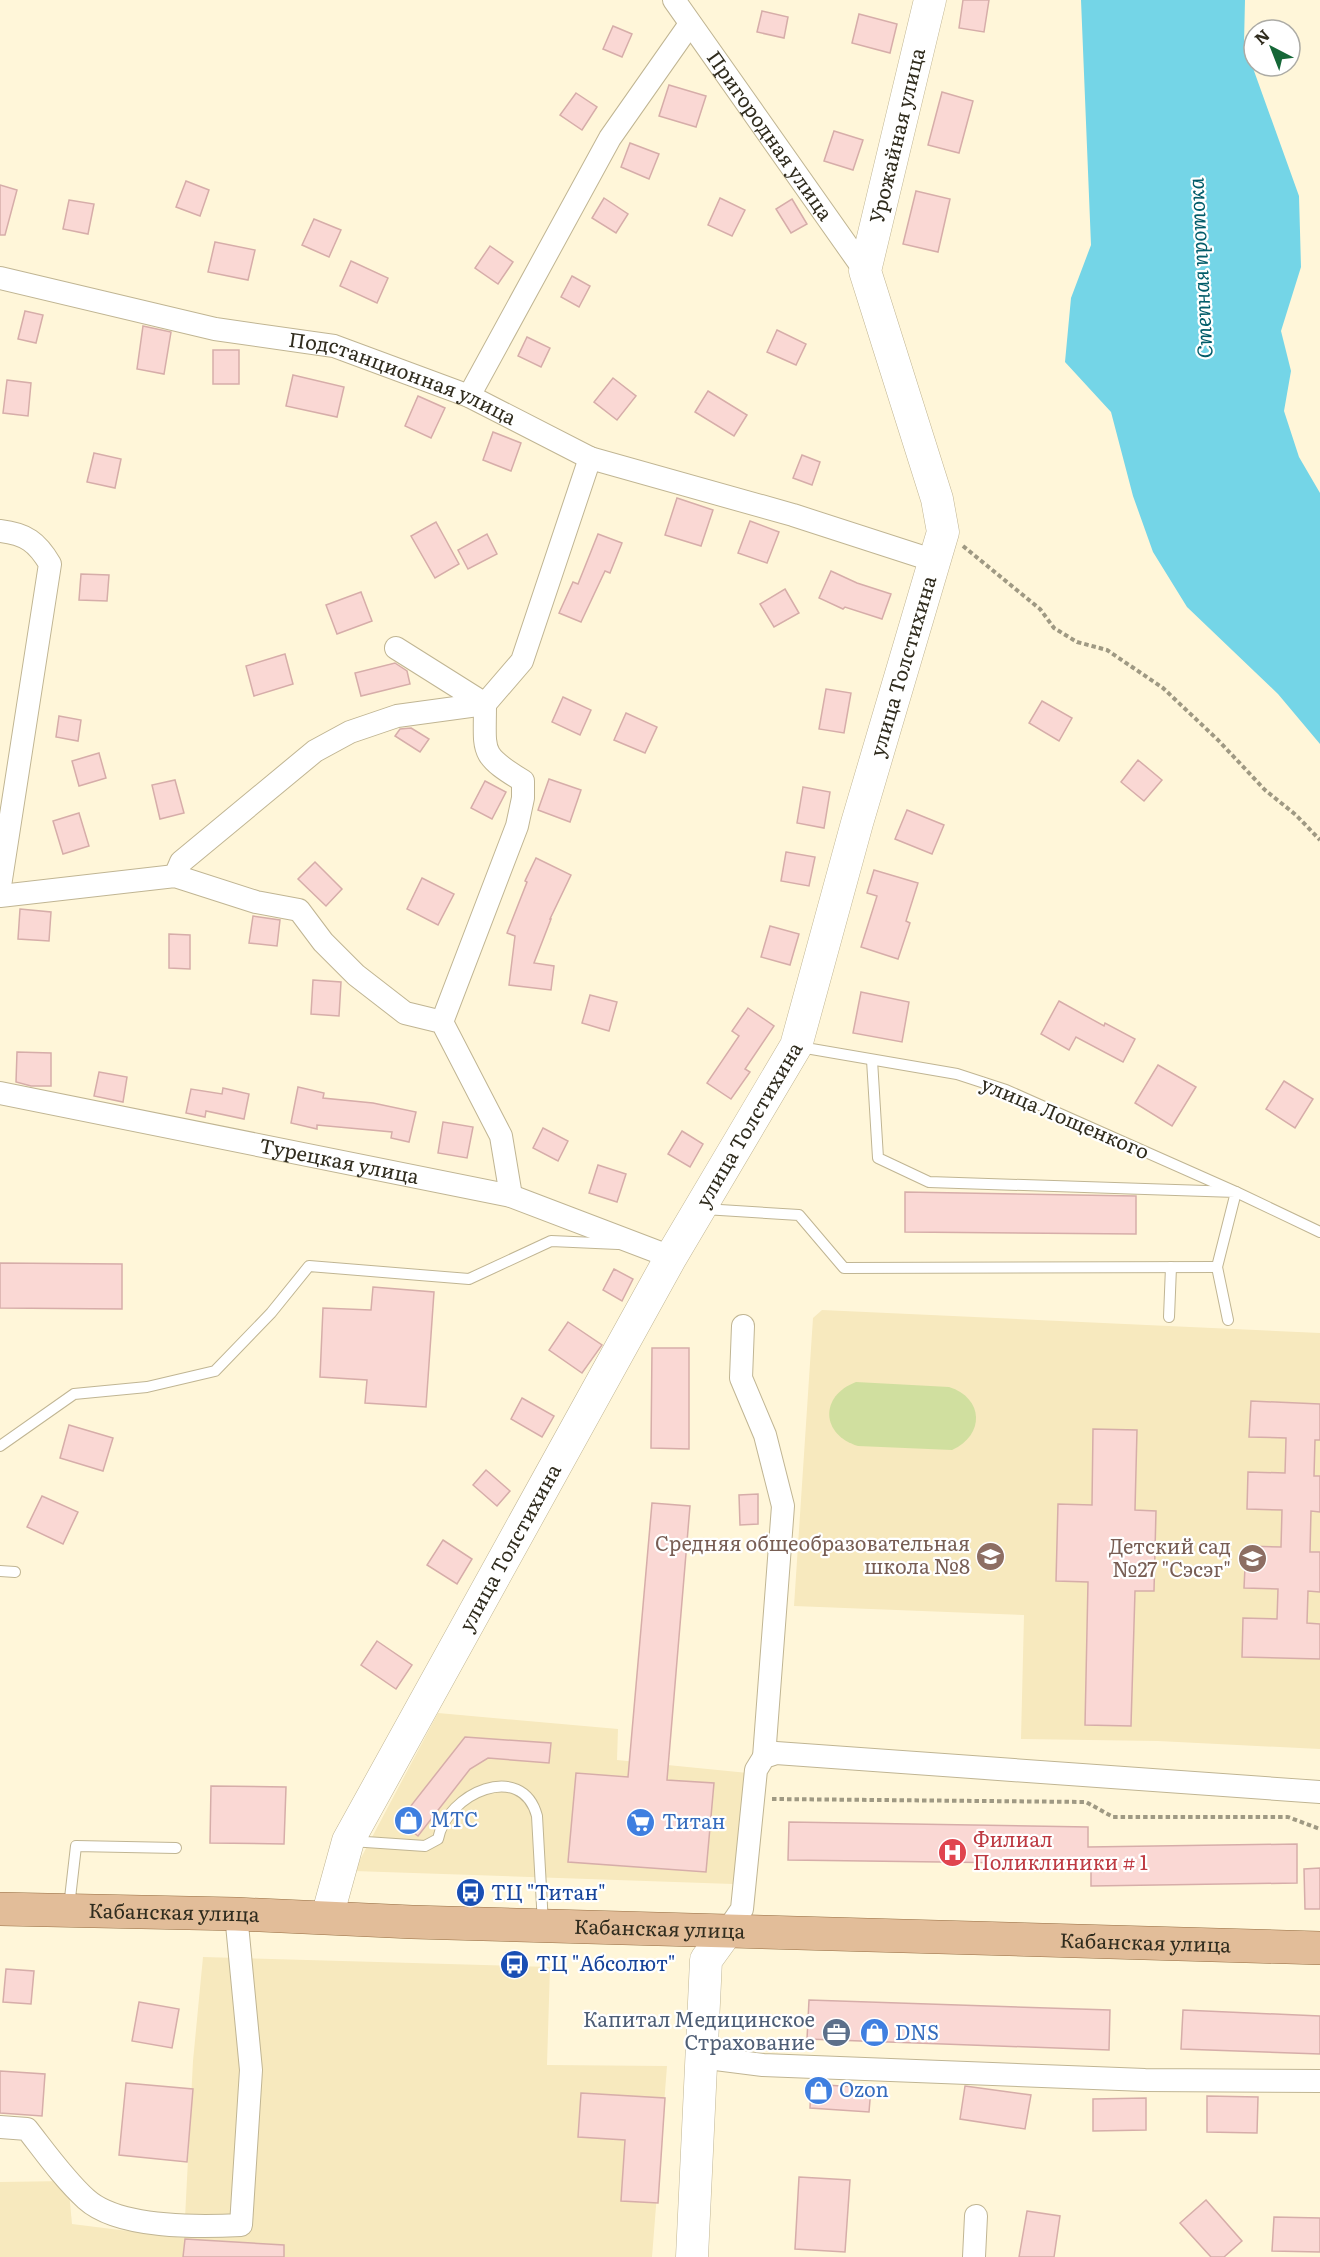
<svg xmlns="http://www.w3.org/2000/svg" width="1320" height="2257" font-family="Literata,serif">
  <rect width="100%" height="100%" fill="#fff6d9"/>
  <g fill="#f7e9be">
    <polygon points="822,1310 1320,1333 1320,1749 1158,1741 1021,1739 1024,1615 794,1606 813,1318"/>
    <polygon points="438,1713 618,1729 617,1760 748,1773 733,1884 354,1871"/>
    <polygon points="203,1957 550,1967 547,2065 667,2066 652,2257 0,2257 0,2182 68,2181 72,2224 184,2238 193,2061"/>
  </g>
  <path fill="#d0df9f" d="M856,1382L949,1387C984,1398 985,1435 952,1450L858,1446C821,1435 819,1396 856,1382Z"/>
  <polygon fill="#74d5e7" points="1081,0 1245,0 1244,43 1299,196 1301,267 1281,331 1291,371 1284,411 1299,457 1320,493 1320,744 1278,694 1187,607 1153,552 1133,496 1111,412 1065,362 1071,298 1091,245"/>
  <g fill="#fad8d4" stroke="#d6ada9" stroke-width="1.5">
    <polygon points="963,0 989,0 984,32 959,28"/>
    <polygon points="762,11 788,17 784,38 757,32"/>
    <polygon points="859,14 897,24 890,53 852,43"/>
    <polygon points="613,26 632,34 622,57 603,49"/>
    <polygon points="669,85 706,96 696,127 659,116"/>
    <polygon points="942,92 973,101 959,153 928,145"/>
    <polygon points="576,93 597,107 582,130 560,115"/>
    <polygon points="834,131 863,140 853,170 824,161"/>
    <polygon points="630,143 659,154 649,179 621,167"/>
    <polygon points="186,181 209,190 200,216 176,207"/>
    <polygon points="0,185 17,190 5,235 0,235"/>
    <polygon points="916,191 950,199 938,252 903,244"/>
    <polygon points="604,198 628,214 616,233 592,218"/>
    <polygon points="720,198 745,210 732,236 708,225"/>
    <polygon points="792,199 807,224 791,233 776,209"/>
    <polygon points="69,200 94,204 88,234 63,229"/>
    <polygon points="314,219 341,230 329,257 302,245"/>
    <polygon points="215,242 255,250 248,280 208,272"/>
    <polygon points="490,246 513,262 498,284 475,268"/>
    <polygon points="351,261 388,278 377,303 340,286"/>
    <polygon points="572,276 590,286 579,307 561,297"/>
    <polygon points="25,311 43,315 36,343 18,339"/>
    <polygon points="143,326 171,332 164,374 137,369"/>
    <polygon points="777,330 806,344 796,365 767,352"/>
    <polygon points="527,337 550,348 541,367 518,356"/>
    <rect x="213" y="350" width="26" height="34"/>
    <polygon points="293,375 344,387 337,417 286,406"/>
    <polygon points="613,378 636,396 617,420 594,402"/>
    <polygon points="7,380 31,383 28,416 3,413"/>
    <polygon points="708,391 747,415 734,436 695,412"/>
    <polygon points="418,396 445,408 431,438 405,426"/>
    <polygon points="493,432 521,443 511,471 483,460"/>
    <polygon points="94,453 121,459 115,488 87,482"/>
    <polygon points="802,455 820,462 812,485 793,478"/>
    <polygon points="677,498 713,510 701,546 665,535"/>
    <polygon points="750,521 779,532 767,563 738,553"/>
    <polygon points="436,522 459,564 435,578 411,536"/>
    <polygon points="487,534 497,554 468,569 458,550"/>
    <polygon points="598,534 622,543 610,573 605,571 581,622 559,613 573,582 578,584"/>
    <polygon points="831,571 857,583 891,594 882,619 845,607 843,609 819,598"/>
    <polygon points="81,574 109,575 107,601 79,600"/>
    <polygon points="785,589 799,613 774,627 760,604"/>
    <polygon points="361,592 372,621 337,634 326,605"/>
    <polygon points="285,654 293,684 254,696 246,666"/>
    <polygon points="395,663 407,671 410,684 361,696 355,673"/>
    <polygon points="826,689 851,693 844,733 819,729"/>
    <polygon points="563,697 591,710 580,735 552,722"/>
    <polygon points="1042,701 1072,718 1059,741 1029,723"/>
    <polygon points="626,713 657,727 645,753 614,740"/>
    <polygon points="59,716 81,720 78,741 56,737"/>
    <polygon points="411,728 429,739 420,752 395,736 400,729"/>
    <polygon points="99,753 106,778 79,786 72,761"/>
    <polygon points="1138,760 1162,780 1144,801 1121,782"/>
    <polygon points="549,779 581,790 570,822 538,810"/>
    <polygon points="175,780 184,813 160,819 152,785"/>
    <polygon points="485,781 506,792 492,819 471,808"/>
    <polygon points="803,787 830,792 824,828 797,823"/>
    <polygon points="907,810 944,825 932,854 895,839"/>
    <polygon points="79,813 89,846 63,854 53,821"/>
    <polygon points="786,852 815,857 809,886 781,881"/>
    <polygon points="536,858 571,875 550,919 551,919 534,963 554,966 551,990 509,985 515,936 507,933 527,882 525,881"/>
    <polygon points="315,862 342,889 326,906 298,879"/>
    <polygon points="874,870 918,883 906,921 910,923 898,959 861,947 877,896 867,893"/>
    <polygon points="422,878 454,894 438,925 407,909"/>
    <polygon points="20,909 51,912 49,941 18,939"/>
    <polygon points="253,916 280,920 277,946 249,943"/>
    <polygon points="770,926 799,934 790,965 761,957"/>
    <polygon points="169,934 190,935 190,969 169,968"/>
    <polygon points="313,980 341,982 339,1016 311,1014"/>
    <polygon points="861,992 909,1002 902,1042 853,1033"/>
    <polygon points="590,995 617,1002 609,1031 582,1023"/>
    <polygon points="1059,1001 1104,1026 1105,1023 1135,1039 1123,1062 1076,1037 1069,1050 1041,1034"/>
    <polygon points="748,1008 774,1026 745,1069 750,1072 731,1099 707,1083 739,1036 732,1031"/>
    <polygon points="17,1052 51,1053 51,1086 31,1086 16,1082"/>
    <polygon points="1158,1065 1196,1087 1172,1126 1135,1103"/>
    <polygon points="99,1072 127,1077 123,1102 94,1096"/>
    <polygon points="1284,1081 1313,1099 1295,1128 1266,1109"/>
    <polygon points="298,1087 324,1093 323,1098 373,1103 416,1112 409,1142 391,1138 392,1132 317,1125 317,1129 291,1123"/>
    <polygon points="223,1088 249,1094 244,1119 206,1111 205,1117 186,1113 191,1089 222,1094"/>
    <polygon points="443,1122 473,1127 467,1158 438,1153"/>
    <polygon points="543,1128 568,1141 558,1161 533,1148"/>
    <polygon points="682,1131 703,1144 690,1167 668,1154"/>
    <polygon points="598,1165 626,1174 617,1202 589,1193"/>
    <polygon points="905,1192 1136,1196 1136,1234 905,1232"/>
    <polygon points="0,1263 122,1264 122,1309 0,1308"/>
    <polygon points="614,1269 633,1279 622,1301 603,1290"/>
    <polygon points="373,1287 434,1292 426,1407 365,1403 367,1380 320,1377 323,1308 371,1310"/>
    <polygon points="568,1322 602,1345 582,1373 549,1350"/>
    <polygon points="652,1348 689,1348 689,1449 651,1448"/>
    <polygon points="522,1398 554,1416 542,1437 511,1419"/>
    <polygon points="1251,1401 1320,1404 1320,1440 1315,1440 1314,1476 1320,1476 1320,1512 1311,1511 1310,1552 1320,1552 1320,1592 1308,1591 1307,1623 1320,1624 1320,1659 1242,1657 1243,1618 1277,1619 1278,1589 1244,1588 1246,1546 1281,1547 1282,1510 1247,1509 1248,1472 1285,1473 1286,1438 1249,1437"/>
    <polygon points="69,1425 113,1438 103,1471 60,1458"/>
    <polygon points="1093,1429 1137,1430 1135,1510 1156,1511 1154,1591 1135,1591 1131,1726 1085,1725 1088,1582 1056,1581 1058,1504 1092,1505"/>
    <polygon points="486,1470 510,1491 497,1506 473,1485"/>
    <polygon points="758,1494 758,1524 740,1525 739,1495"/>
    <polygon points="42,1496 78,1512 63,1544 27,1527"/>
    <polygon points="652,1503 690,1506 667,1780 714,1783 706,1872 568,1862 576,1773 628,1777"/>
    <polygon points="443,1540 472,1559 457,1584 427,1565"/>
    <polygon points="377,1641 412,1665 396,1689 361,1665"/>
    <polygon points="465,1737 551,1743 549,1763 488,1758 470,1769 418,1836 399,1821"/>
    <polygon points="211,1786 286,1787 284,1844 210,1843"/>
    <polygon points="789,1822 1088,1827 1088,1847 1297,1844 1297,1883 1091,1886 1091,1864 788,1860"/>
    <polygon points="1320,1868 1320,1909 1305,1909 1304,1869"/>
    <polygon points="6,1969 34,1971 31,2004 3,2002"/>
    <polygon points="809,2000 1110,2010 1109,2050 807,2039"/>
    <polygon points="139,2002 179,2009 172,2048 132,2041"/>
    <polygon points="1183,2010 1320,2016 1320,2054 1181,2049"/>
    <polygon points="0,2071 45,2074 42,2116 0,2113"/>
    <polygon points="126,2083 193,2089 187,2162 119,2155"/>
    <polygon points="811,2084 871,2088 869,2112 810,2108"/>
    <polygon points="965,2086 1031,2095 1025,2129 960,2119"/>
    <polygon points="581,2093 665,2098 658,2203 621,2201 625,2140 578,2137"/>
    <polygon points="1207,2096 1258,2097 1257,2133 1207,2132"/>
    <polygon points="1146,2098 1146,2130 1093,2131 1093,2099"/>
    <polygon points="799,2177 850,2180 845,2252 795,2249"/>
    <polygon points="1206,2200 1242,2241 1224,2257 1211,2257 1180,2223"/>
    <polygon points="1027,2211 1060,2216 1054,2257 1019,2257"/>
    <polygon points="1274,2217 1320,2218 1320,2252 1272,2251"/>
    <polygon points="185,2239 284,2245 284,2257 183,2257"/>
  </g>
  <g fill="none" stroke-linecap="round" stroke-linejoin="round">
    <defs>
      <g id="lane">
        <polyline points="800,1047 957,1074 1006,1090 1236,1192 1320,1232"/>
        <polyline points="872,1060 878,1158 929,1182 1236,1192 1217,1267 1228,1320"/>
        <polyline points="704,1209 799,1215 844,1268 1217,1267"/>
        <polyline points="1169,1317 1171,1267"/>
        <polyline points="0,1446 74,1394 147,1387 215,1371 271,1313 309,1266 469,1279 551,1241 618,1244"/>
        <polyline points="0,1571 15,1572"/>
        <path d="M351,1841L425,1846L438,1839C447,1793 522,1760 537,1816L543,1924"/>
        <polyline points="69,1907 76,1846 176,1848"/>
      </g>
      <g id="street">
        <path id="s1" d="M674,0L865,271"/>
        <path id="s2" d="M0,278L215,329L334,346L469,396L590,458L793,515L935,561"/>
        <polyline points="469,396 610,138 690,24"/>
        <path d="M0,531C26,534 37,542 50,564L0,886"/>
        <path d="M396,648L485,704C485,753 479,754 523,781V798L517,826L442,1022"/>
        <polyline points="175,876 181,862 315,751 350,732 397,716 485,704 522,661 590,458"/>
        <polyline points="0,896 175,876 256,902 299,910 323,942 356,975 405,1013 442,1022 501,1136 511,1196"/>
        <path id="s3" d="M0,1093L511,1196L671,1257"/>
        <polyline points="743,1326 741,1378 765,1435 783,1506 764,1757"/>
        <polyline points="727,1931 742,1909 756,1770 764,1757 776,1753 1320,1792"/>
        <polyline points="700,2057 763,2065 1145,2080 1320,2081"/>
        <path d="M0,2127L27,2129C45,2152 64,2179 86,2199C119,2229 199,2227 241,2225L251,2070L236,1914"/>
        <polyline points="974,2257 976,2216"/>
      </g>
      <g id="secondary">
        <path id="s4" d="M327,1917L348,1841L671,1257L796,1046L857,823L943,532L937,499L865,271L930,0"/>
        <polyline points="692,2257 706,1960 727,1931"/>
      </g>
      <g id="primary">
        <path id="s5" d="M0,1909L236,1914L412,1922L1320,1948"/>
      </g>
    </defs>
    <use href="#lane" stroke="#c0b593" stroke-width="12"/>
    <use href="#street" stroke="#c0b593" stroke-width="24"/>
    <use href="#secondary" stroke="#c0b593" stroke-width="33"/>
    <use href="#primary" stroke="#976e42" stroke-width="34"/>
    <g stroke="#9f9983" stroke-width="4" stroke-dasharray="4.5 3" stroke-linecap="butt">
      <polyline points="963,546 1040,609 1054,628 1077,642 1107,650 1163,688 1218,740 1265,790 1296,815 1320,840"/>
      <polyline points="772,1799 1086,1802 1113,1817 1288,1817 1320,1829"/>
    </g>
    <use href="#lane" stroke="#fff" stroke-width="10"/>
    <use href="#street" stroke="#fff" stroke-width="22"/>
    <use href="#secondary" stroke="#fff" stroke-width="32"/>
    <use href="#primary" stroke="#e2bd99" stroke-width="33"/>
  </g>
  <defs>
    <symbol id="school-disc" viewBox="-11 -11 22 22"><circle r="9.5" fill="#8d6e63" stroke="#fff"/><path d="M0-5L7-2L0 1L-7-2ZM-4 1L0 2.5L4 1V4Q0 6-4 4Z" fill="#fff"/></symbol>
    <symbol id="shop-disc" viewBox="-11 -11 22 22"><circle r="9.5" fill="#3f7fe0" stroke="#fff"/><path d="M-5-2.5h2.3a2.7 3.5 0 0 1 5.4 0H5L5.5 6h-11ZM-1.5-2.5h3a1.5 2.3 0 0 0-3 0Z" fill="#fff"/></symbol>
    <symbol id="supermarket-disc" viewBox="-11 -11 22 22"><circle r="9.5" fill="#3f7fe0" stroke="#fff"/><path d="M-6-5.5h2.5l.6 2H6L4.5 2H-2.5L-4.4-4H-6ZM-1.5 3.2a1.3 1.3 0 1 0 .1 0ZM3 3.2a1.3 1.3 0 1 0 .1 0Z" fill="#fff"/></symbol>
    <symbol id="hospital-disc" viewBox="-11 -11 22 22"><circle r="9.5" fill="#e0444e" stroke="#fff"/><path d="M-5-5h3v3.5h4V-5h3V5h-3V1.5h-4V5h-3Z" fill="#fff"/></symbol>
    <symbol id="bus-disc" viewBox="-11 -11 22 22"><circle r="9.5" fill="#1a4fb4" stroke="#fff"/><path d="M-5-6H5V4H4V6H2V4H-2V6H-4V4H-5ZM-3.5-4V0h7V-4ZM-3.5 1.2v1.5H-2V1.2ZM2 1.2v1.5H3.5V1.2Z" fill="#fff"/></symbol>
    <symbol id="office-disc" viewBox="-11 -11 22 22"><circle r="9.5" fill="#5c6f8a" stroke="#fff"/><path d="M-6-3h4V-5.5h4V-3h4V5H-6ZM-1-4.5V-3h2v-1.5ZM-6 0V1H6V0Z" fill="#fff"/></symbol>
  </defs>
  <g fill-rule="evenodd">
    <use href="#school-disc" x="974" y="1540" width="33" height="33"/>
    <use href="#school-disc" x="1236" y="1542" width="33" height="33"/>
    <use href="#shop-disc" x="392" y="1804" width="33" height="33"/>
    <use href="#supermarket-disc" x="624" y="1806" width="33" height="33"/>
    <use href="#hospital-disc" x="936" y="1836" width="33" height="33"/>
    <use href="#bus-disc" x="454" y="1876" width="33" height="33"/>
    <use href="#bus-disc" x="498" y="1948" width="33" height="33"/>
    <use href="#office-disc" x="820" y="2016" width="33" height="33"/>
    <use href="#shop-disc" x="858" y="2016" width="33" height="33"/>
    <use href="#shop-disc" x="802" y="2074" width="33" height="33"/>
  </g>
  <g text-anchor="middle" stroke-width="4.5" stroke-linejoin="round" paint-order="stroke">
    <g font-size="20" fill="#302c1e" stroke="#fff">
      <text dy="7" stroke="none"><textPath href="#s1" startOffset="166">Пригородная улица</textPath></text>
      <text dy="7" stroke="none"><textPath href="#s4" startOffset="1938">Урожайная улица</textPath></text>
      <text dy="7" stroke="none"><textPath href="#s2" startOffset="416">Подстанционная улица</textPath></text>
      <text dy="7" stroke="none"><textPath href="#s4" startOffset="1386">улица Толстихина</textPath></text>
      <text transform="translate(1065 1118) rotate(23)" y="7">улица Лощенкого</text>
      <text dy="7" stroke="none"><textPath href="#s4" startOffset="900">улица Толстихина</textPath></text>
      <text dy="7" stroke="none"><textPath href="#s3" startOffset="346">Турецкая улица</textPath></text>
      <text dy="7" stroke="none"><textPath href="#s4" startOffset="414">улица Толстихина</textPath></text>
      <text dy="7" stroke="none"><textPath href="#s5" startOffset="174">Кабанская улица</textPath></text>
      <text dy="7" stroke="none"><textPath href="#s5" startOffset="660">Кабанская улица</textPath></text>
      <text dy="7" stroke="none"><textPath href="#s5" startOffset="1146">Кабанская улица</textPath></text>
    </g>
    <g font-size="20" fill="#785e54" stroke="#fff" text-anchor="end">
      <text x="970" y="1551">Средняя общеобразовательная<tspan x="970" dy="23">школа №8</tspan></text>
      <text x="1231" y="1554">Детский сад<tspan x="1231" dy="23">№27 "Сэсэг"</tspan></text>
    </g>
    <g font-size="20" fill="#366cbe" stroke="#fff" text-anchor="start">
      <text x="430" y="1827">МТС</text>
      <text x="662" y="1829">Титан</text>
      <text x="895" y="2040">DNS</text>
      <text x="839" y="2097">Ozon</text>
    </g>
    <g font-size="20" fill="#be3a42" stroke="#fff" text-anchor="start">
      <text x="973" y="1847">Филиал<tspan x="973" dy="23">Поликлиники # 1</tspan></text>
    </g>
    <g font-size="20" fill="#164399" stroke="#fff" text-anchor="start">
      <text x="491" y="1900">ТЦ "Титан"</text>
      <text x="536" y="1971">ТЦ "Абсолют"</text>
    </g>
    <g font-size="20" fill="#4e5e75" stroke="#fff" text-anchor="end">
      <text x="815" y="2027">Капитал Медицинское<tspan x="815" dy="23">Страхование</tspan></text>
    </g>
    <g font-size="21" font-style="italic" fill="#025c69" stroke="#fff">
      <text transform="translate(1201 268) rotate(-93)" y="7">Степная протока</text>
    </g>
  </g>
  <g transform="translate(1272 48) rotate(318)"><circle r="28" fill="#ffffff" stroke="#acaba5" stroke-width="1.5"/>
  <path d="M0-4.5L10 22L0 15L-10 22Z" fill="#156737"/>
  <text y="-9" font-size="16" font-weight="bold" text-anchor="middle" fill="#302c1e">N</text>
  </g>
</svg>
